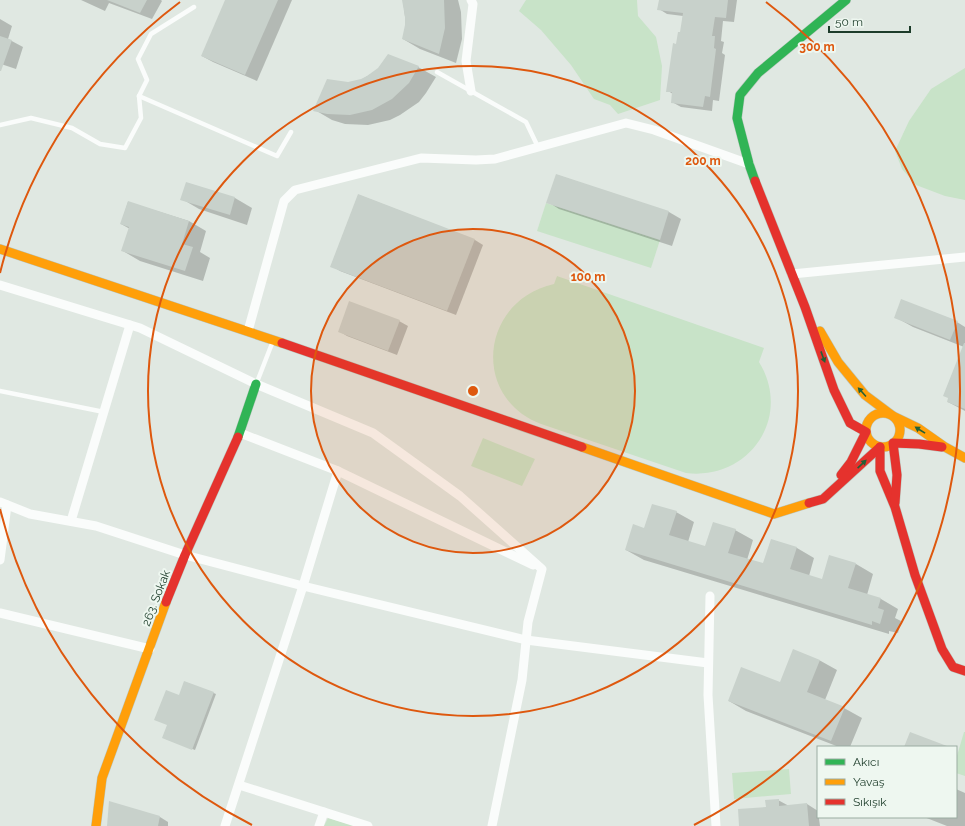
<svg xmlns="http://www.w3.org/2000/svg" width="965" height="826" font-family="Raleway,sans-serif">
  <rect width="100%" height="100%" fill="#e0e8e2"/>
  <g fill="#c8e3c8">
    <polygon points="526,0 637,0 638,16 656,37 662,66 660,100 618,114 610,105 594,99 571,65 541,30 519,11"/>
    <polygon points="965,68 965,200 945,196 916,185 902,169 895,151 909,121 931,89"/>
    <polygon points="546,203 660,240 651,268 537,231"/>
    <path d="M557,276L764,348L759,362C793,417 749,481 686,473L541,424C470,397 481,300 554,284Z"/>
    <polygon points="483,438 535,459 522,486 471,466"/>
    <polygon points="964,732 965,732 965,776 956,773 956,759"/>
    <polygon points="789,769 791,794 734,799 732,773"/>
    <polygon points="328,818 355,826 324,826"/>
  </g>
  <g fill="#0003">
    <polygon points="81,0 161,0 162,1 152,19 109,3 105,11"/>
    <polygon points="226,0 292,0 257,81 213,62 202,56"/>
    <polygon points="403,0 458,0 461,12 462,39 456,63 420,49 403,39 406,25"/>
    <polygon points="660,0 737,0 734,22 723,21 721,41 724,42 722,53 725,55 719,101 713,100 712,111 681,107 672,102 673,94 668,91 681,33 683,16 667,14 659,9"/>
    <polygon points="0,19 12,26 8,39 23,47 16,69 1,64 0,67"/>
    <polygon points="418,67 436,77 426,93 419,102 400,115 390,120 368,125 345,124 332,120 315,110 348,83 361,80 379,69"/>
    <polygon points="557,175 669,212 681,219 672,246 559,209 548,202"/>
    <polygon points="187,183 235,198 252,208 247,225 199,209 182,199"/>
    <polygon points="359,195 475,240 483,245 456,315 340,271 332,266"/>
    <polygon points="128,202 189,221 206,231 200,252 210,258 203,281 140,261 123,251 130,229 121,224"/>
    <polygon points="895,317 957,322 965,327 965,411 948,402 964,347 913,327"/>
    <polygon points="399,321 408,326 397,355 347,336 339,331"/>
    <polygon points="676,512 694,522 688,542 706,547 735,530 753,540 747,560 764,565 772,540 797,548 814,558 809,576 822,580 856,564 873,574 867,595 881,599 898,609 895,618 901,621 898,633 889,631 889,634 644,560 626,550 645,529"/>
    <polygon points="819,660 837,670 825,700 844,708 862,718 850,747 839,747 746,711 729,701 780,683"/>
    <polygon points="185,682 216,694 195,750 166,739 168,725"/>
    <polygon points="956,789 965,793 965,826 947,826 924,817 956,817"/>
    <polygon points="778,800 789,806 807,804 818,811 820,826 740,826"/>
    <polygon points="160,817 168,822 168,826 108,826"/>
  </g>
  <g fill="#c8d1cb">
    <polygon points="107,0 147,0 140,13"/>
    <polygon points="225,0 278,0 245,75 201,56"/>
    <polygon points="402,0 444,0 445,28 439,54 402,39 405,25 405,17"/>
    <polygon points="659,0 728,0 726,18 715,17 712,36 715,36 714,48 716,49 710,97 705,96 703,107 671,103 672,92 666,92 673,43 676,44 678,32 680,32 683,13 657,10"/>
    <polygon points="0,36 12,40 1,71 0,71"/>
    <polygon points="388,54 419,66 409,83 392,99 372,110 350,115 327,114 313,111 327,79 348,82 361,79 367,76 378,68"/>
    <polygon points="556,174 669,211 660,240 546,203"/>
    <polygon points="186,182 235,197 230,215 180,200"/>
    <polygon points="358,194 475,239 447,311 330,267"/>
    <polygon points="128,201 189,221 182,244 193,247 185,271 121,251 129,227 120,224"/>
    <polygon points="901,299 958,321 950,340 894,318"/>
    <polygon points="349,301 400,320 388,351 338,332"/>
    <polygon points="964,343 965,343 965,409 947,402 948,398 943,396"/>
    <polygon points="652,504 677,511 669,535 705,546 713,522 736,529 728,553 763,563 771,539 797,547 790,569 822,579 829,555 856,563 848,588 881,598 878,608 884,610 880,624 872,621 872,625 625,550 633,524 644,528"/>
    <polygon points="793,649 820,660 807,692 845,707 831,741 728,701 741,667 780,682"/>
    <polygon points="184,681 214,692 192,750 162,738 167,725 154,720 166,690 179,695"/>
    <polygon points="910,732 947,746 947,747 904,747"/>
    <polygon points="779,799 779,806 807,803 809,826 739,826 738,809 766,807 765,800"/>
    <polygon points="109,801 160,816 158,826 107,826"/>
  </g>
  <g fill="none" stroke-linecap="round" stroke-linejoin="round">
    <defs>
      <g id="fast">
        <polyline points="755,181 749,164 737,118 740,95 758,73 846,0"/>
        <polyline points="238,437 256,384"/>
      </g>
      <g id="slow">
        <polyline points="0,249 282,343"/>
        <polyline points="820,331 838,362 865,395 893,416 918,428 945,447 965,458"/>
        <circle cx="883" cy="430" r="17"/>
        <polyline points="582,447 774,514 809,503"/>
        <polyline points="96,826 102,778 166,602"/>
      </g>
      <g id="jam">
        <polyline points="755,181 805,307 834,390 850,423 866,432 851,462 841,475"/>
        <polyline points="282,343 582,447"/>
        <polyline points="880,447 880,471 895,507 915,575 942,649 953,667 965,671"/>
        <polyline points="809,503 823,499 880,447"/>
        <polyline points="895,503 897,475 893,443 919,444 942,447"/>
        <polyline points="166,602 185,555 238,437"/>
      </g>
    </defs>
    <use href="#fast" stroke="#b9c5bd" stroke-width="10"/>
    <use href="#slow" stroke="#b9c5bd" stroke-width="10"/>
    <use href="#jam" stroke="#b9c5bd" stroke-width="10"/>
    <g stroke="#fafcfb" stroke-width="4.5">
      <polyline points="194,7 151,34 138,59 147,80 139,96 277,156 291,132"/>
      <polyline points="437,72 526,122 538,147"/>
      <polyline points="0,125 31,118 72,128 100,144 125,148 141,118 139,96"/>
      <polyline points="257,382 273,341"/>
      <polyline points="0,391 104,412"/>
    </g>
    <g stroke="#fafcfb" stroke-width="9">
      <polyline points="471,91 466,61 473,4 471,0"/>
      <polyline points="792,274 965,257"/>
      <polyline points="0,285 140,328 256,384 373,433 460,496 542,569 528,622 522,680 492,826"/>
      <polyline points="248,331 284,201 295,190 421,158 476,160 495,159 626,123 654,130 749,164"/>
      <polyline points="338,471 533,565"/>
      <polyline points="0,502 30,514 96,526 185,555 303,586 526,640 708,663"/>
      <polyline points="71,521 130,325"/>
      <polyline points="0,560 7,505"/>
      <polyline points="710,596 708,695 716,826"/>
      <polyline points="0,613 150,649"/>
      <polyline points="239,785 324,812"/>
      <polyline points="225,826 303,586 338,471 240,433"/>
      <polyline points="319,826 324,812 368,826"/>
    </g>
    <use href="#fast" stroke="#30b455" stroke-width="9"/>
    <use href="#slow" stroke="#ff9f0a" stroke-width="9"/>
    <use href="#jam" stroke="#e5322d" stroke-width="9"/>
  </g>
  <defs><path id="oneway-solid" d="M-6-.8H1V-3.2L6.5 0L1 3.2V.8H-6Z"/></defs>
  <g fill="#236037">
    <use href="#oneway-solid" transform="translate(823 357) rotate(70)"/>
    <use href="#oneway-solid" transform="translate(862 392) rotate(-132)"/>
    <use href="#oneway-solid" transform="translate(920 430) rotate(-148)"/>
    <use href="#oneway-solid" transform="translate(862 464) rotate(-43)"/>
  </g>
  <circle cx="473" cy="391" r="162" fill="#de580e" fill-opacity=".12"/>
  <g fill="none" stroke="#de580e" stroke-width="2">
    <circle cx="473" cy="391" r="162"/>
    <circle cx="473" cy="391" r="325"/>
    <path d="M252 825A487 487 0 0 1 0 509M0 273A487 487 0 0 1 180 2M766 2A487 487 0 0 1 694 825"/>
  </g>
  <g text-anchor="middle" stroke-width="4" stroke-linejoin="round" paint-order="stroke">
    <g font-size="12" fill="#1d3c2a" stroke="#eef7f0">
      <text transform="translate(156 598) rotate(-69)" y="4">263. Sokak</text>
    </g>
  </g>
  <circle cx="473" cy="391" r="6" fill="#de580e" stroke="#eef7f0" stroke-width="2"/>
  <g font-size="12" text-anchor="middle" font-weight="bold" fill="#de580e" stroke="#eef7f0" stroke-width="4" stroke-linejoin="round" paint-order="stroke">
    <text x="817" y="51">300 m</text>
    <text x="703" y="165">200 m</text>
    <text x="588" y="281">100 m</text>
  </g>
  <rect x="817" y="746" width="140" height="72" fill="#eef7f0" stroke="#9aaca1"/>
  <rect x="825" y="759" width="20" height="6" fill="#30b455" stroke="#9aaca1"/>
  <text x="853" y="766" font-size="12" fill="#1d3c2a">Akıcı</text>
  <rect x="825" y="779" width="20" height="6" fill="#ff9f0a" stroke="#9aaca1"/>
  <text x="853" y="786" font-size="12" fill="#1d3c2a">Yavaş</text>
  <rect x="825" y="799" width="20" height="6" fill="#e5322d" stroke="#9aaca1"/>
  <text x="853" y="806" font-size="12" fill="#1d3c2a">Sıkışık</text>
  <path d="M829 26v6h81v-6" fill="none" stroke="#1d3c2a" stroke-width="2"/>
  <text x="835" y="26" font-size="12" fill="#1d3c2a" stroke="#eef7f0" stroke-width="3" paint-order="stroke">50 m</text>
</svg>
